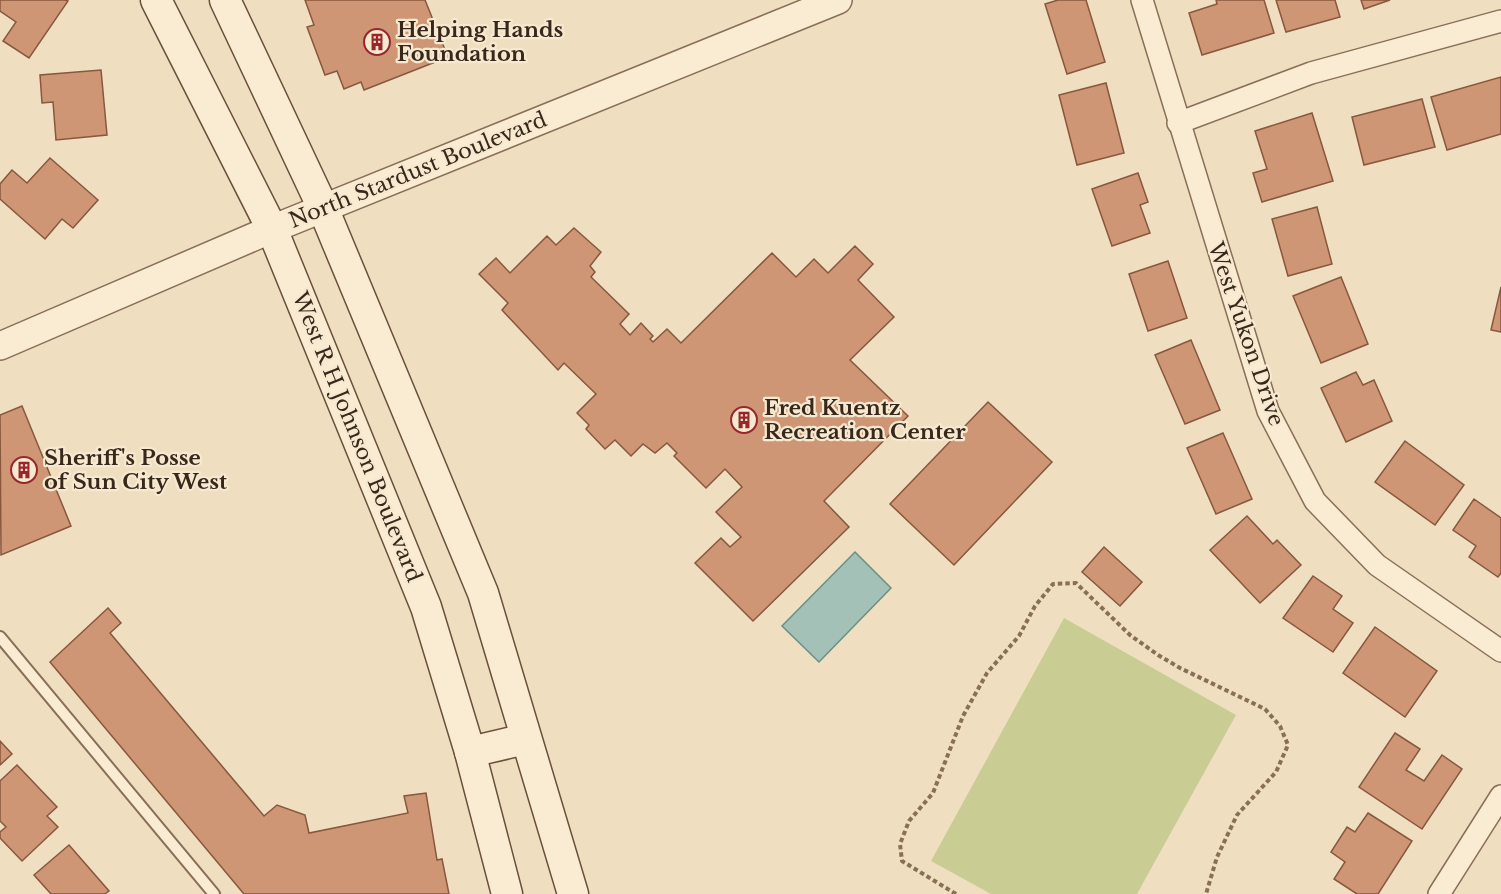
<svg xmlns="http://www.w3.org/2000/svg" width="1501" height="894" font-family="'Libre Baskerville',serif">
  <rect width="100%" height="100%" fill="#efdfc0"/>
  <polygon fill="#c9cd94" points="1064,618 1236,715 1137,894 991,894 931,861"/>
  <polygon fill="#a3c1b7" stroke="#6a8f84" stroke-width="1.5" points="855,552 891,588 819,662 782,626"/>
  <g fill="#ce9674" stroke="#88573d" stroke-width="1.5">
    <polygon points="0,0 65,0 68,1 29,58 3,41 16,22 0,11"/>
    <polygon points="305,0 425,0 448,57 364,90 361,82 344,89 337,71 325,75 307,27 314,25"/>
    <polygon points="1058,0 1086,0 1105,62 1067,74 1045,4"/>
    <polygon points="1216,0 1264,0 1274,33 1202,55 1189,13 1217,4"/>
    <polygon points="1276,0 1335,0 1340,17 1286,32"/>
    <polygon points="1361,0 1390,0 1364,9"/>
    <polygon points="101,70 107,135 56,140 53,102 42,103 40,75"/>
    <polygon points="1501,77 1501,134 1447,150 1431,97"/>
    <polygon points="1106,83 1124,153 1077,165 1059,95"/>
    <polygon points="1422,99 1435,147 1364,165 1352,117"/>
    <polygon points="1312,113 1333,181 1262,202 1253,173 1267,169 1255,131"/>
    <polygon points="50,158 98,200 73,228 62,219 45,239 0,199 0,184 12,170 27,183"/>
    <polygon points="1138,173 1148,202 1140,205 1150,233 1112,246 1092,189"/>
    <polygon points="1317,207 1332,264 1288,276 1272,219"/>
    <polygon points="574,228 601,252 590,266 595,272 591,277 629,314 620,324 630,335 641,323 653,336 650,339 653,342 667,329 681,343 772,253 796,277 814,259 828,273 855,246 873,264 858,280 894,317 850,360 908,416 824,501 849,527 753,621 695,563 721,538 730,547 741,537 716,512 742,487 725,469 706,488 674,456 677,453 667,443 655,453 643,444 631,456 615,440 605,449 586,429 589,425 577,413 596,394 564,363 558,370 502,310 508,303 479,274 496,258 510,273 547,236 556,245"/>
    <polygon points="1168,261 1187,318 1148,331 1129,274"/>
    <polygon points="1341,277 1368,344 1321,363 1293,296"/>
    <polygon points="1501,287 1501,332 1491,330"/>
    <polygon points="1191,340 1220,410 1185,424 1155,355"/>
    <polygon points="1356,372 1363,385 1374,380 1392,421 1346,442 1321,388"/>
    <polygon points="988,402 1052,462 954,565 890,504"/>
    <polygon points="22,406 71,526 1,555 0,415"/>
    <polygon points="1223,433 1252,499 1216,514 1187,448"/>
    <polygon points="1405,441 1464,485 1435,525 1375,482"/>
    <polygon points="1474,499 1501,518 1501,573 1498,577 1469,557 1476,546 1453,530"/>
    <polygon points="1247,516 1273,544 1277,540 1301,565 1260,603 1210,550"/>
    <polygon points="1104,547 1142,582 1120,606 1082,572"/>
    <polygon points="1313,576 1342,596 1333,609 1353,623 1333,652 1283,618"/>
    <polygon points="108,608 121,623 110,633 264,816 277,805 305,815 309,833 408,813 404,796 426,793 437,860 442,859 449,894 244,894 50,662"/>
    <polygon points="1375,627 1437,671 1405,717 1343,673"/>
    <polygon points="1395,733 1420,749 1406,770 1424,781 1442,755 1462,769 1422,829 1359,787"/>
    <polygon points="0,741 12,754 0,765"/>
    <polygon points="17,765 57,807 47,816 58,827 22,861 0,838 0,832 6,827 0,821 0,781"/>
    <polygon points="1368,813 1412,841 1378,894 1357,894 1334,879 1345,862 1331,852 1347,827 1355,832"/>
    <polygon points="69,845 109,891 105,894 51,894 34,875"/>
  </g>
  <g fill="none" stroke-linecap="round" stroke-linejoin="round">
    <defs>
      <polyline id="service" points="0,637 214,894"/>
      <g id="minor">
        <polyline points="1142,0 1268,411 1315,501 1377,565 1501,651"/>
        <polyline points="1178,123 1311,73 1501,21"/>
        <polyline points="1439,894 1501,796"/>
      </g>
      <polyline id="tertiary" points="0,346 272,229 838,0"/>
      <g id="secondary">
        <polyline points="156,0 272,229 426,607 470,752 507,894"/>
        <polyline points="225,0 323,208 483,593 573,894"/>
        <polyline points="470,752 526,739"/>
      </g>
    </defs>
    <use href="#service" stroke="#896f57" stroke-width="14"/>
    <use href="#minor" stroke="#896f57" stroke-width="24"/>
    <use href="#tertiary" stroke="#896f57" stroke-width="30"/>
    <use href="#secondary" stroke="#6a503b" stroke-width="33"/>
    <polyline stroke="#896f57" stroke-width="4" stroke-dasharray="4.5 3" stroke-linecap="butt" points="956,894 902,861 900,844 909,821 933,793 963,716 987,673 1019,636 1035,606 1053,584 1076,583 1130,635 1158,655 1180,668 1265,709 1280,726 1288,745 1276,772 1237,815 1217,857 1206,894"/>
    <use href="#service" stroke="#faecd3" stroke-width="10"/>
    <use href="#minor" stroke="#faecd3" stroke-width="21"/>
    <use href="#tertiary" stroke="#faecd3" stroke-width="27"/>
    <use href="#secondary" stroke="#faecd3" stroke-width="30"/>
  </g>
  <defs>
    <symbol id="building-ring" viewBox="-11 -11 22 22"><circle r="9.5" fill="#f6e9d0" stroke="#99262c" stroke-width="1.5"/><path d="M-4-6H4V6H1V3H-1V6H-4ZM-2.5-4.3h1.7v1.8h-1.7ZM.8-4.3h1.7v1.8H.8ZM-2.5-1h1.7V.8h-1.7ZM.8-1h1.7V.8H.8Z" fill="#99262c"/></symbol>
  </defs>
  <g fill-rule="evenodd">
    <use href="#building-ring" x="362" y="27" width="30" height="30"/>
    <use href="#building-ring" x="729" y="405" width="30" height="30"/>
    <use href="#building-ring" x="9" y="455" width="30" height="30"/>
  </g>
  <g text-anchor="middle" stroke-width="4.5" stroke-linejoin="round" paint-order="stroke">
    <g font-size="21" font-weight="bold" fill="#38281c" stroke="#f6e9d0" text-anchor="start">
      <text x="397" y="37">Helping Hands<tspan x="397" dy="24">Foundation</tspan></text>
      <text x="764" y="415">Fred Kuentz<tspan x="764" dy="24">Recreation Center</tspan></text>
      <text x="44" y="465">Sheriff's Posse<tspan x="44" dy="24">of Sun City West</tspan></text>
    </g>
    <g font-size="21" fill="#38281c" stroke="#f6e9d0">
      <text transform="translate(418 170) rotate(-22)" y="7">North Stardust Boulevard</text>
      <text transform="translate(1246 334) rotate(71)" y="7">West Yukon Drive</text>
      <text transform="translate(357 437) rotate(68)" y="7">West R H Johnson Boulevard</text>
    </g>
  </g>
</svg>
